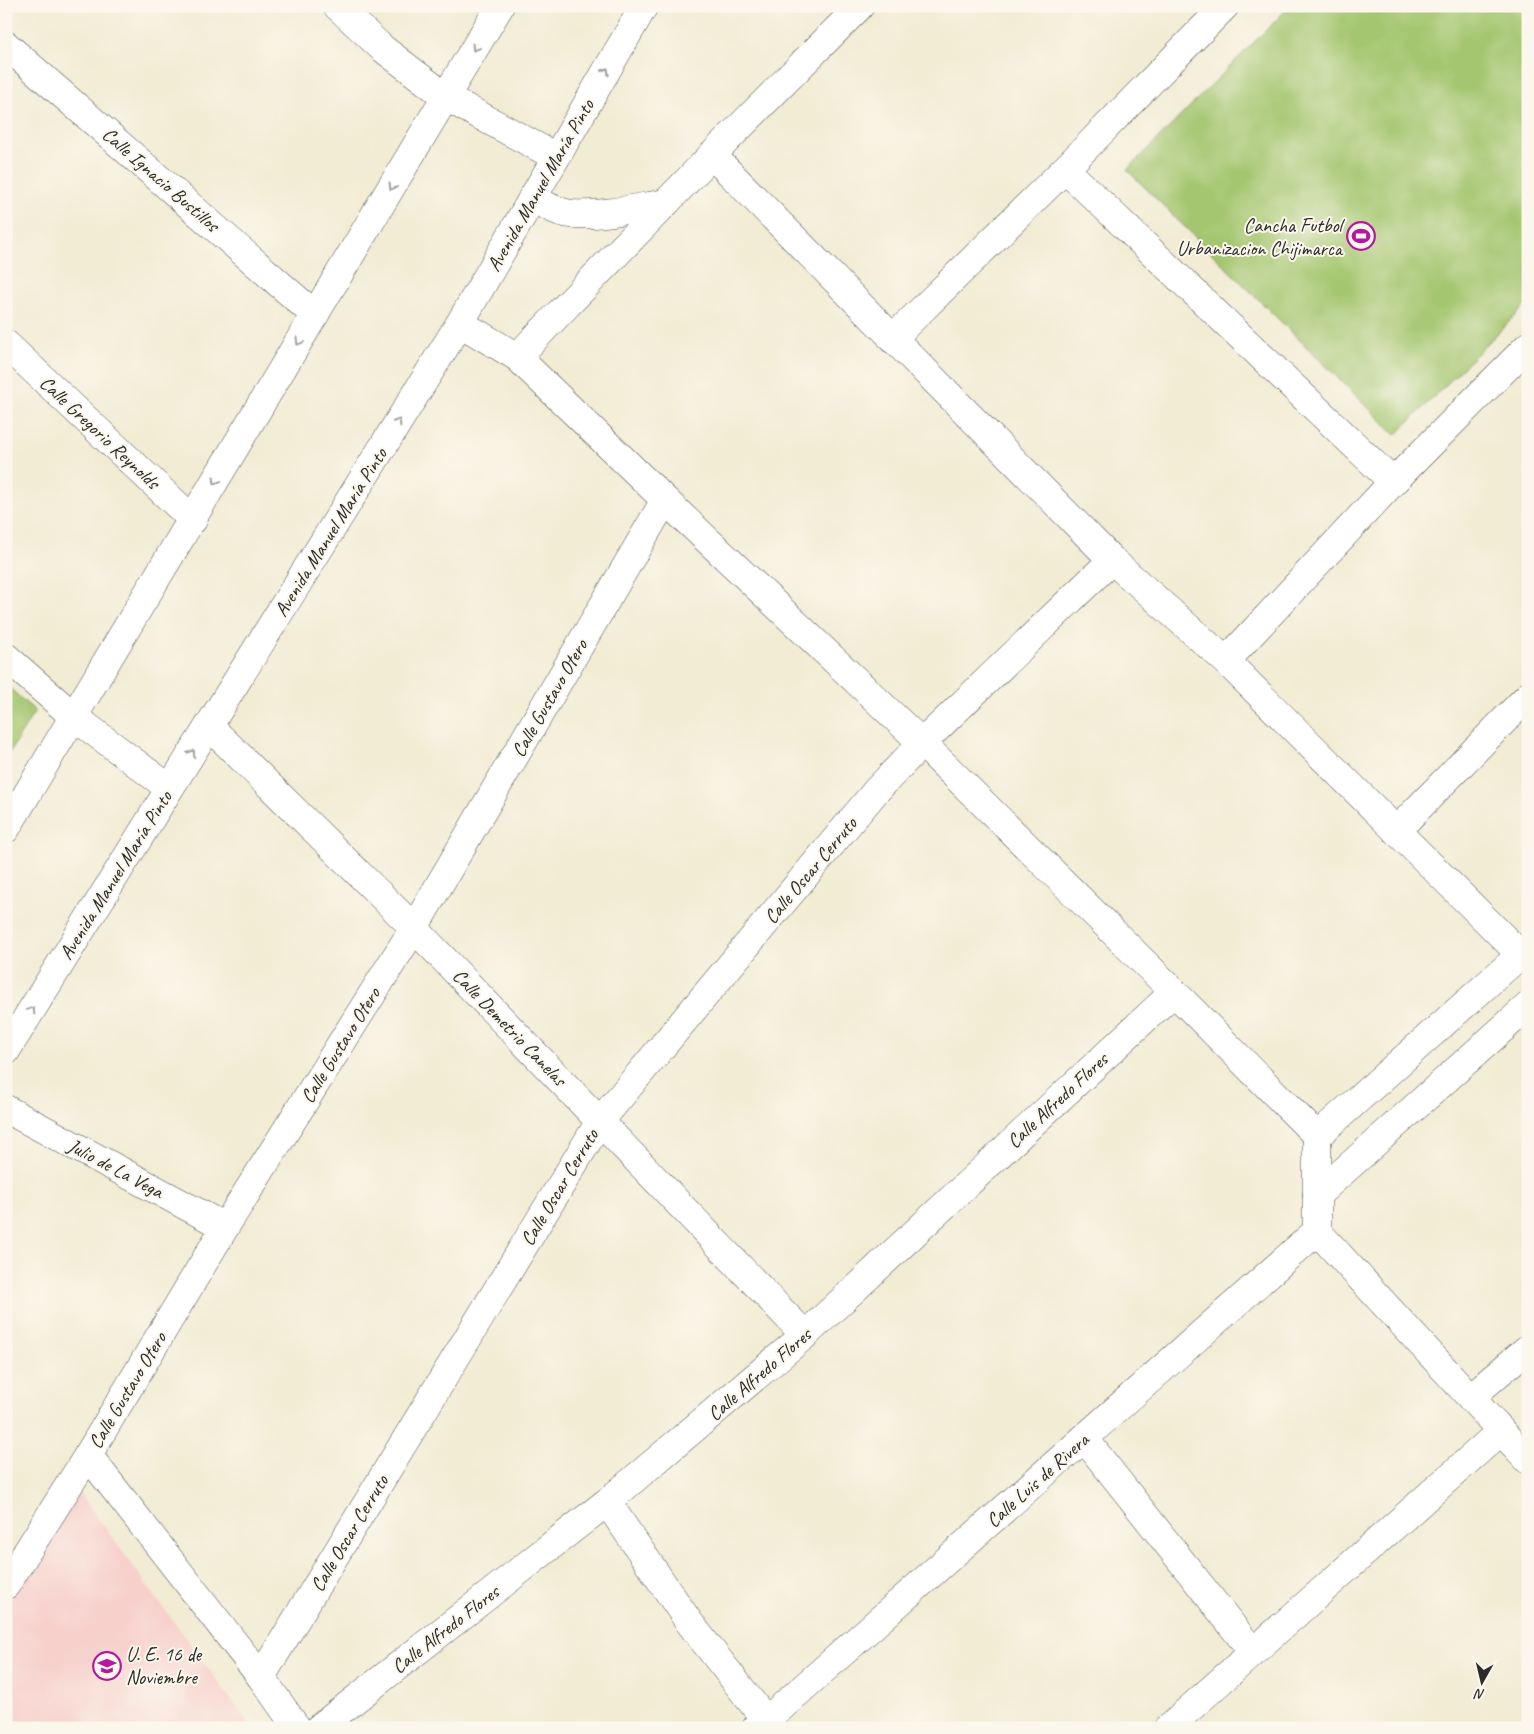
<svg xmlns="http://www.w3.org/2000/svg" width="1534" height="1734" font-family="Caveat,sans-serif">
  <rect width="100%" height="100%" fill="#fbf7ec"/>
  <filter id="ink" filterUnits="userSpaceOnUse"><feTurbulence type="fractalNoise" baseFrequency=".02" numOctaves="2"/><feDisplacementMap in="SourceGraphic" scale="10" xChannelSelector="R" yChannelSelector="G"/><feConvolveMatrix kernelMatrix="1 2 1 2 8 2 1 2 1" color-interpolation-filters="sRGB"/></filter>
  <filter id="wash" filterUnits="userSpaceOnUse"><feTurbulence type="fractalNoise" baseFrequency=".0096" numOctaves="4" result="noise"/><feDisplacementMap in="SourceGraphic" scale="20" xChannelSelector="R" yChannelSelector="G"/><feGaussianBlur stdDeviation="1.12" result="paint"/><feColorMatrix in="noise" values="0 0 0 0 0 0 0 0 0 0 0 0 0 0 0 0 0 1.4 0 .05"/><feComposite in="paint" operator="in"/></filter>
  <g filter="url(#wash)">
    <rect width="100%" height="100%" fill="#f2ecd4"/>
    <polygon fill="#f7d0cc" points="78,1491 252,1728 6,1728 6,1605"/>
    <g fill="#a4c66f" stroke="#68784d">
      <polygon points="1290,6 1528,6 1528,303 1396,435 1127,170"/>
      <polygon points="6,685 35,711 6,758"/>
    </g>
  </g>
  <g filter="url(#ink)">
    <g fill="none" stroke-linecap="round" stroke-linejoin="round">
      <defs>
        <g id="minor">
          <polyline points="337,6 382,48 446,97 556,157"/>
          <polyline points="6,45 315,315"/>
          <polyline points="712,155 1112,560 1226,661 1520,954"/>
          <polyline points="1065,169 1393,482"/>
          <path d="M532,198C545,205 558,213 572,214C603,216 635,208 666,203"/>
          <polyline points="460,323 517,357 665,500 922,743 1174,992 1317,1136 1317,1231 1528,1460"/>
          <polyline points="892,339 1065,169 1225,6"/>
          <polyline points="6,344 193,520"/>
          <polyline points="517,357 712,155 860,6"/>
          <polyline points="6,657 73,716 169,788"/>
          <polyline points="1226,661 1393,482 1528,346"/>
          <polyline points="209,726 414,928 805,1335"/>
          <polyline points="6,829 500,6"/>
          <polyline points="1396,831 1528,696"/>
          <polyline points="6,1051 460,323 644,6"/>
          <polyline points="6,1109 225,1227"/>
          <polyline points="1317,1136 1528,948"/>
          <polyline points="1317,1195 1528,1006"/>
          <polyline points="1471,1397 1528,1348"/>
          <polyline points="1084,1438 1253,1652"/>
          <polyline points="88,1455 261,1677 297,1728"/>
          <polyline points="607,1502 689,1622 772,1728"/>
          <polyline points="6,1585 88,1455 225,1227 414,928 665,500"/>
          <polyline points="261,1677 600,1121 876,791 922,743 1112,560"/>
          <polyline points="319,1728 607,1502 805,1335 1174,992"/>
          <polyline points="756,1728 767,1720 1317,1231"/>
          <polyline points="1168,1728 1501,1431"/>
        </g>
      </defs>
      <use href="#minor" stroke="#494844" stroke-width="29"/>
      <use href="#minor" stroke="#fff" stroke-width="28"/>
    </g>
    <defs><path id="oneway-chevron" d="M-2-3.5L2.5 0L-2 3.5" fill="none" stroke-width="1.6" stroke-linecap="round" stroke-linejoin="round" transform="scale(1.25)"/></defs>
    <g stroke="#a0a0a0">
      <use href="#oneway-chevron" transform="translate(475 48) rotate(121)"/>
      <use href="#oneway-chevron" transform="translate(606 71) rotate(-60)"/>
      <use href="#oneway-chevron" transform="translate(392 187) rotate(121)"/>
      <use href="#oneway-chevron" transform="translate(299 342) rotate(121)"/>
      <use href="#oneway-chevron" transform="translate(398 422) rotate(-58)"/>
      <use href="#oneway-chevron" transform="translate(216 481) rotate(121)"/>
      <use href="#oneway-chevron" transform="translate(192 753) rotate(-58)"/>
      <use href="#oneway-chevron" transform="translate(32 1010) rotate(-58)"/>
    </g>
  </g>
  <defs>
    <symbol id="stadium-ring" viewBox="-11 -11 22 22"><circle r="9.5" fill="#fbf7ec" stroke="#b5179e" stroke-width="1.5"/><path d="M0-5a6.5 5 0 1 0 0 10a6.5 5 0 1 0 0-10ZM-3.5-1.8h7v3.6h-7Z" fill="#b5179e"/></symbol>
    <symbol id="school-ring" viewBox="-11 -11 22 22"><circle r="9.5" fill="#fbf7ec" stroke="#b5179e" stroke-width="1.5"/><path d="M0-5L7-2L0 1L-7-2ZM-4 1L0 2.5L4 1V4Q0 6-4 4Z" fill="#b5179e"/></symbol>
  </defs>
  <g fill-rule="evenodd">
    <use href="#stadium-ring" x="1345" y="220" width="32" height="32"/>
    <use href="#school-ring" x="91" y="1650" width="32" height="32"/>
  </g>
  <g text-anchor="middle" stroke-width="4" stroke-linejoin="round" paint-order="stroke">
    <g font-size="20" fill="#2b2b2b" stroke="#fbf7ec">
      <text transform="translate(161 179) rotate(41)" y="7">Calle Ignacio Bustillos</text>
      <text transform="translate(540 185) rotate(-60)" y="7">Avenida Manuel María Pinto</text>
      <text transform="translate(100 432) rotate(43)" y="7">Calle Gregorio Reynolds</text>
      <text transform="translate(330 532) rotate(-58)" y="7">Avenida Manuel María Pinto</text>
      <text transform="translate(549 698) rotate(-60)" y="7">Calle Gustavo Otero</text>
      <text transform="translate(810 870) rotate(-50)" y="7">Calle Oscar Cerruto</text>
      <text transform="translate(115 875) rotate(-58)" y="7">Avenida Manuel María Pinto</text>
      <text transform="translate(510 1027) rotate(46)" y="7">Calle Demetrio Canelas</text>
      <text transform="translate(340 1045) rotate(-58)" y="7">Calle Gustavo Otero</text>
      <text transform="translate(1057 1100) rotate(-43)" y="7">Calle Alfredo Flores</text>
      <text transform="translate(116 1168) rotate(28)" y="7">Julio de La Vega</text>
      <text transform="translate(559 1187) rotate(-59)" y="7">Calle Oscar Cerruto</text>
      <text transform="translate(759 1374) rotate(-41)" y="7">Calle Alfredo Flores</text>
      <text transform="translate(127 1390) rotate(-59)" y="7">Calle Gustavo Otero</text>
      <text transform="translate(1037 1480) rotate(-42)" y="7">Calle Luis de Rivera</text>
      <text transform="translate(349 1533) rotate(-59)" y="7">Calle Oscar Cerruto</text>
      <text transform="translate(445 1629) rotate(-38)" y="7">Calle Alfredo Flores</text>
    </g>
    <g font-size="20" fill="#2b2b2b" stroke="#fbf7ec" text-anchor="end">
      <text x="1342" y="232">Cancha Futbol<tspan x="1342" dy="23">Urbanizacion Chijimarca</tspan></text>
      <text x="126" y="1661" text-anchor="start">U. E. 16 de<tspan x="126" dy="23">Noviembre</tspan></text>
    </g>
  </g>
  <rect width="1534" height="1734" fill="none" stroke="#fbf7ec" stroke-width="25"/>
  <g transform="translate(1482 1682) rotate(188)" stroke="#fbf7ec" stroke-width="4" paint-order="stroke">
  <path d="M0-4L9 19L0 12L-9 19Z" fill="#2b2b2b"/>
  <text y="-8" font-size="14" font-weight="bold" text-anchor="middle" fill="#2b2b2b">N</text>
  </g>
</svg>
